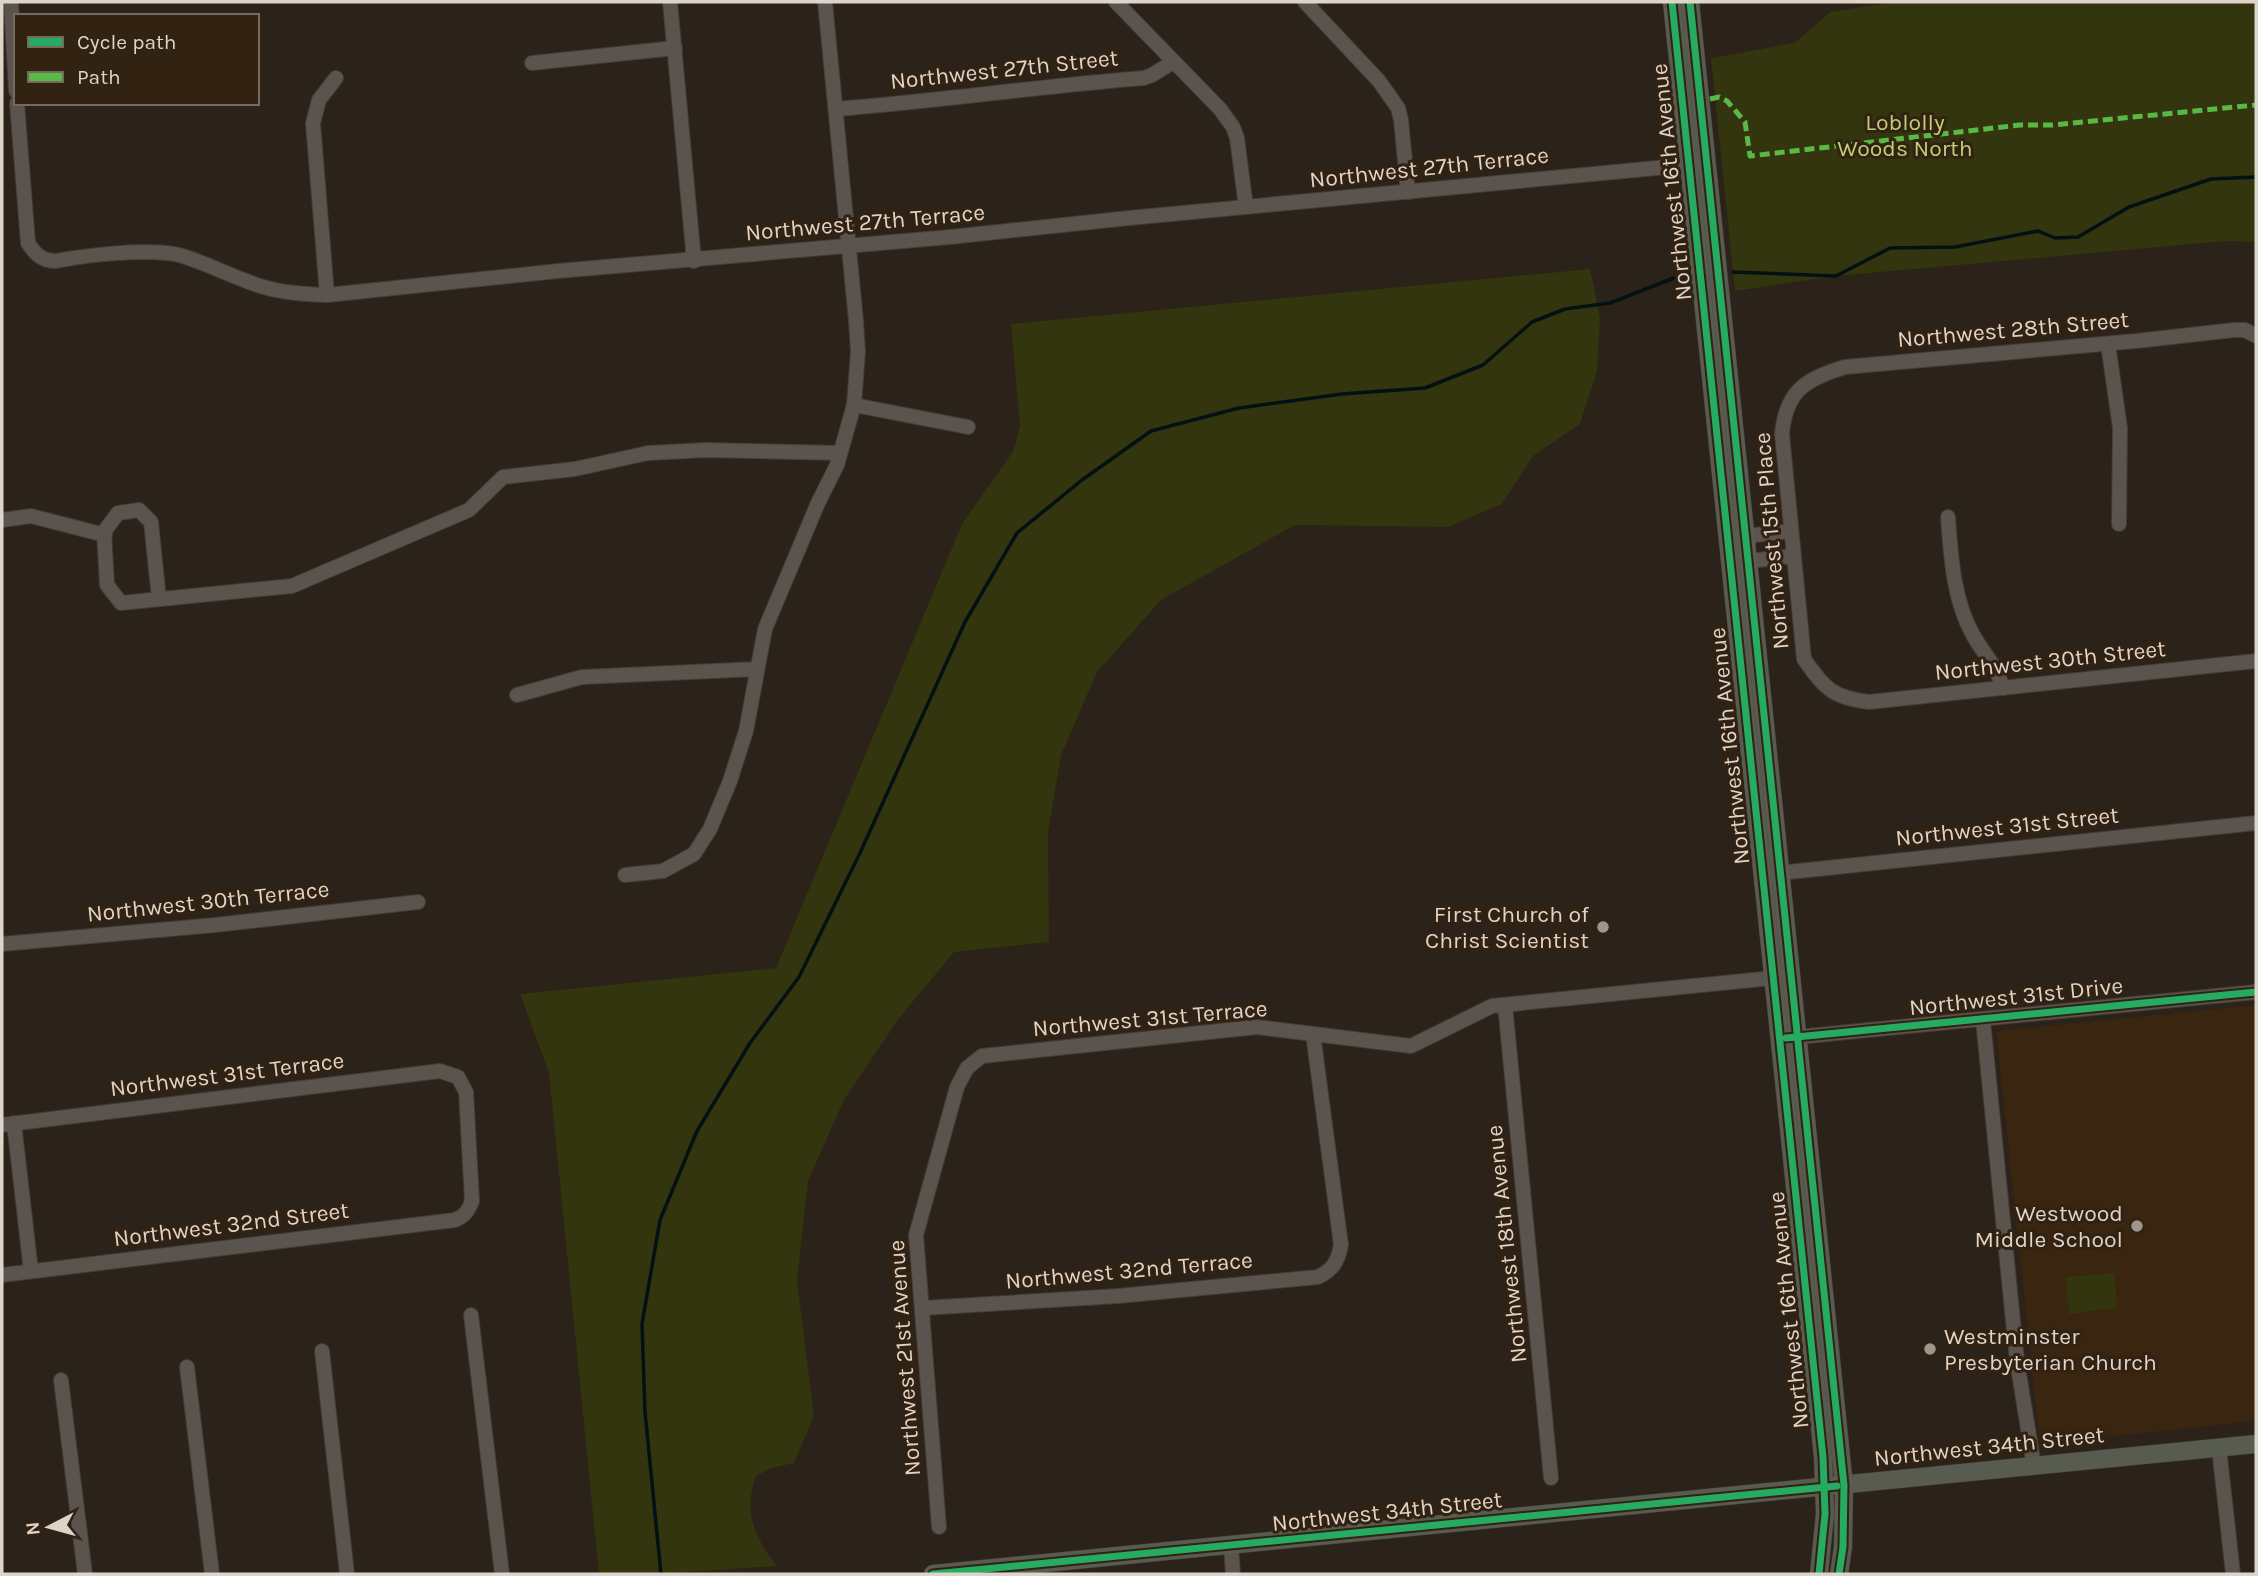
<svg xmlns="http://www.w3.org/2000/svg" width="2258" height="1576" font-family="Karla,sans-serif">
  <rect width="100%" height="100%" fill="#2b2219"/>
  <polygon fill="#392510" points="2256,1005 2256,1421 2040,1444 1996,1031"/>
  <g fill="#32350d">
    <polygon points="1894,2 2256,2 2256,242 2226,241 1836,276 1735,291 1711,58 1795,43 1830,12"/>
    <path d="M1590,269L1600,318L1597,371L1580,424L1533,456L1502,504L1448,527L1295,525L1161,600L1097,672L1061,755L1048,832L1049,942L954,952L900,1017L844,1100L808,1181L797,1280L814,1416L794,1463L772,1468L756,1476C743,1513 754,1536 777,1566L657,1574H599L549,1073L520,994L776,968L962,524L1014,450L1020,425L1011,324Z"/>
    <polygon points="2115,1273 2117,1308 2069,1314 2065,1277"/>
  </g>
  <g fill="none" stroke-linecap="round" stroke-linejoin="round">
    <g stroke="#041114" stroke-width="3.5">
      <polyline points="1733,272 1836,276 1890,248 1955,247 2038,231 2055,238 2078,237 2129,207 2211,179 2256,177"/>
      <polyline points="661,1574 645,1412 642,1324 660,1220 697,1131 750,1043 799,977 860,853 965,622 1017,533 1082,480 1151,431 1239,408 1342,394 1425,388 1483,365 1532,322 1565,309 1610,303 1674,278 1685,277"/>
    </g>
    <defs>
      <g id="minor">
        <polyline points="11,2 16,91"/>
        <polyline points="670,2 694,261"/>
        <polyline points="1116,2 1220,109 1233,127 1237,138 1246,207"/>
        <polyline points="1305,2 1379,81 1398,108 1401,120 1408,192"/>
        <polyline points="532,63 675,48"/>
        <path d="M17,103L28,243C35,254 42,261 56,261C87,255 148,248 179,255C201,261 222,272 244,280C271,292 298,294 327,295L558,271L950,237L1129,218L1699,164"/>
        <path d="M836,109C939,101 1041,86 1144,78L1152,75L1173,62"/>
        <polyline points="327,295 313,123 319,100 336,78"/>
        <path d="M2256,336L2245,330H2234L2136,341L1845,367C1806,379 1786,390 1782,434L1804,659C1824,688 1833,698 1869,702L2256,661"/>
        <polyline points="2108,344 2120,428 2119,524"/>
        <polyline points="854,405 968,427"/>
        <path d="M1948,517C1951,557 1953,599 1973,635C1985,656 1995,663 2003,688"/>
        <polyline points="2,520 31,516 105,535"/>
        <polyline points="1737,541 1755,535 1791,531"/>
        <polyline points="1737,560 1758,560 1793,556"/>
        <polyline points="159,599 151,522 139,510 118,513 104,532 107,585 121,603 292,586 469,510 503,477 575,469 648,453 706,450 840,453"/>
        <polyline points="517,695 582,677 757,669"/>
        <polyline points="1770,874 2256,823"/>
        <polyline points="625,875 663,871 694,854 710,829 730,781 746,731 765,629 818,503 837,465 854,405 858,351 856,321 825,2"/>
        <polyline points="2,944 215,925 418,902"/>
        <polyline points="1505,1005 1551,1478"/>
        <polyline points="1983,1020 2017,1361 2034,1466"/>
        <polyline points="1787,1038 2256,992"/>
        <polyline points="14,1123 31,1271"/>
        <path d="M2,1125L440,1071L458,1077L466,1092L472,1201C468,1211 465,1216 455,1220L2,1275"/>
        <path d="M923,1308L1118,1296L1318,1277C1333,1270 1338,1261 1341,1245L1313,1034"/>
        <polyline points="471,1315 502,1574"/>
        <polyline points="322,1351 347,1574"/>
        <polyline points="187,1367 212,1574"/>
        <polyline points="61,1380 85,1574"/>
        <polyline points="2219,1448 2233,1574"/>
        <polyline points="939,1527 916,1235 957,1087 967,1068 982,1056 1257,1027 1411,1046 1492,1006 1782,977"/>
        <polyline points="1231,1546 1233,1574"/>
      </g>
      <g id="major">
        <polyline points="1672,2 1823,1457 1825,1514 1819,1574"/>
        <polyline points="1690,2 1844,1485 1843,1547 1839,1574"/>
        <polyline points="933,1574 2256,1444"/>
      </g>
    </defs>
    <use href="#minor" stroke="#443c35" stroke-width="16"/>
    <use href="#major" stroke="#443c35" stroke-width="19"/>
    <use href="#minor" stroke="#5b544e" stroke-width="14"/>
    <use href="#major" stroke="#585b4f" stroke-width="18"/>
    <polyline stroke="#58b947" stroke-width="5" stroke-dasharray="10 5" stroke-linecap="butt" points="1710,99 1719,97 1727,101 1745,122 1750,156 2020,125 2052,125 2256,105"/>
    <defs>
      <g id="cycleway">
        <polyline points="1672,2 1823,1457 1825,1514 1819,1574"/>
        <polyline points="1690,2 1844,1485 1843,1547 1839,1574"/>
        <polyline points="1786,1038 2256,992"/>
        <polyline points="933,1574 1837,1486"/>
      </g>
    </defs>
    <use href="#cycleway" stroke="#322212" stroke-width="11"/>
    <use href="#cycleway" stroke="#26ab63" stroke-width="7"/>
  </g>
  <g fill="#a0968c" stroke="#322212" stroke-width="2.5">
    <circle cx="1603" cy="927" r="7"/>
    <circle cx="2137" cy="1226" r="7"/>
    <circle cx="1930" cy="1349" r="7"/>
  </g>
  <g text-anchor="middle" stroke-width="6" stroke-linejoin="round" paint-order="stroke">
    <g font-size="23" fill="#dfd4ca" stroke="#322212">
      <text transform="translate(1004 69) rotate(-6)" y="8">Northwest 27th Street</text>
      <text transform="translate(1429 167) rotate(-6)" y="8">Northwest 27th Terrace</text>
      <text transform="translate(1671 182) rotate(-96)" y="8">Northwest 16th Avenue</text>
      <text transform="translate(865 222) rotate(-5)" y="8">Northwest 27th Terrace</text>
      <text transform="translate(2013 329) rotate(-5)" y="8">Northwest 28th Street</text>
      <text transform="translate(1771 541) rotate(-95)" y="8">Northwest 15th Place</text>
      <text transform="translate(2050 660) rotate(-6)" y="8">Northwest 30th Street</text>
      <text transform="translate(1729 746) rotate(-96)" y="8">Northwest 16th Avenue</text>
      <text transform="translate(2007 826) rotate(-6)" y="8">Northwest 31st Street</text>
      <text transform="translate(208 901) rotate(-6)" y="8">Northwest 30th Terrace</text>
      <text transform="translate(2016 996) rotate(-6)" y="8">Northwest 31st Drive</text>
      <text transform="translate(1150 1018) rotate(-5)" y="8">Northwest 31st Terrace</text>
      <text transform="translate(227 1074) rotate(-7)" y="8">Northwest 31st Terrace</text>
      <text transform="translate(231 1224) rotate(-7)" y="8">Northwest 32nd Street</text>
      <text transform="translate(1506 1244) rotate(-96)" y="8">Northwest 18th Avenue</text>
      <text transform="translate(1129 1270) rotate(-5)" y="8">Northwest 32nd Terrace</text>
      <text transform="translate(1788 1310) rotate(-96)" y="8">Northwest 16th Avenue</text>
      <text transform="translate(904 1358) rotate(-94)" y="8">Northwest 21st Avenue</text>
      <text transform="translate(1989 1446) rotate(-6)" y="8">Northwest 34th Street</text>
      <text transform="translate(1387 1511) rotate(-6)" y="8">Northwest 34th Street</text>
    </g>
    <g font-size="23" fill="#c2cd76" stroke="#322212">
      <text x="1905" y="130">Loblolly<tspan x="1905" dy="26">Woods North</tspan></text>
    </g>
    <g font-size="23" fill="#dfd4ca" stroke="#322212" text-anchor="end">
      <text x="1589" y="922">First Church of<tspan x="1589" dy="26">Christ Scientist</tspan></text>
      <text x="2123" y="1221">Westwood<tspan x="2123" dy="26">Middle School</tspan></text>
      <text x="1944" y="1344" text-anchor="start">Westminster<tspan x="1944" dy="26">Presbyterian Church</tspan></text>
    </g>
  </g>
  <rect width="2258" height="1576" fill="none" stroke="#dfd4ca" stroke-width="7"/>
  <rect x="14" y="14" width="245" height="91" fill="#322212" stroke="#77695c" stroke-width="2"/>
  <rect x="28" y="37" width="35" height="10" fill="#26ab63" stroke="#77695c" stroke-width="2"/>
  <text x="77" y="49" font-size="21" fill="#dfd4ca">Cycle path</text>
  <rect x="28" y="72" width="35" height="10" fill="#58b947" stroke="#77695c" stroke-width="2"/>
  <text x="77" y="84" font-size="21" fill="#dfd4ca">Path</text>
  <g transform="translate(49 1527) rotate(264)" stroke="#322212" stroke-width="5" paint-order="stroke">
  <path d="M0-5L12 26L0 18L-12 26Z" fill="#dfd4ca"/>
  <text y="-10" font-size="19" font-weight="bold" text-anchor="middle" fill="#dfd4ca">N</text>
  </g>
</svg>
